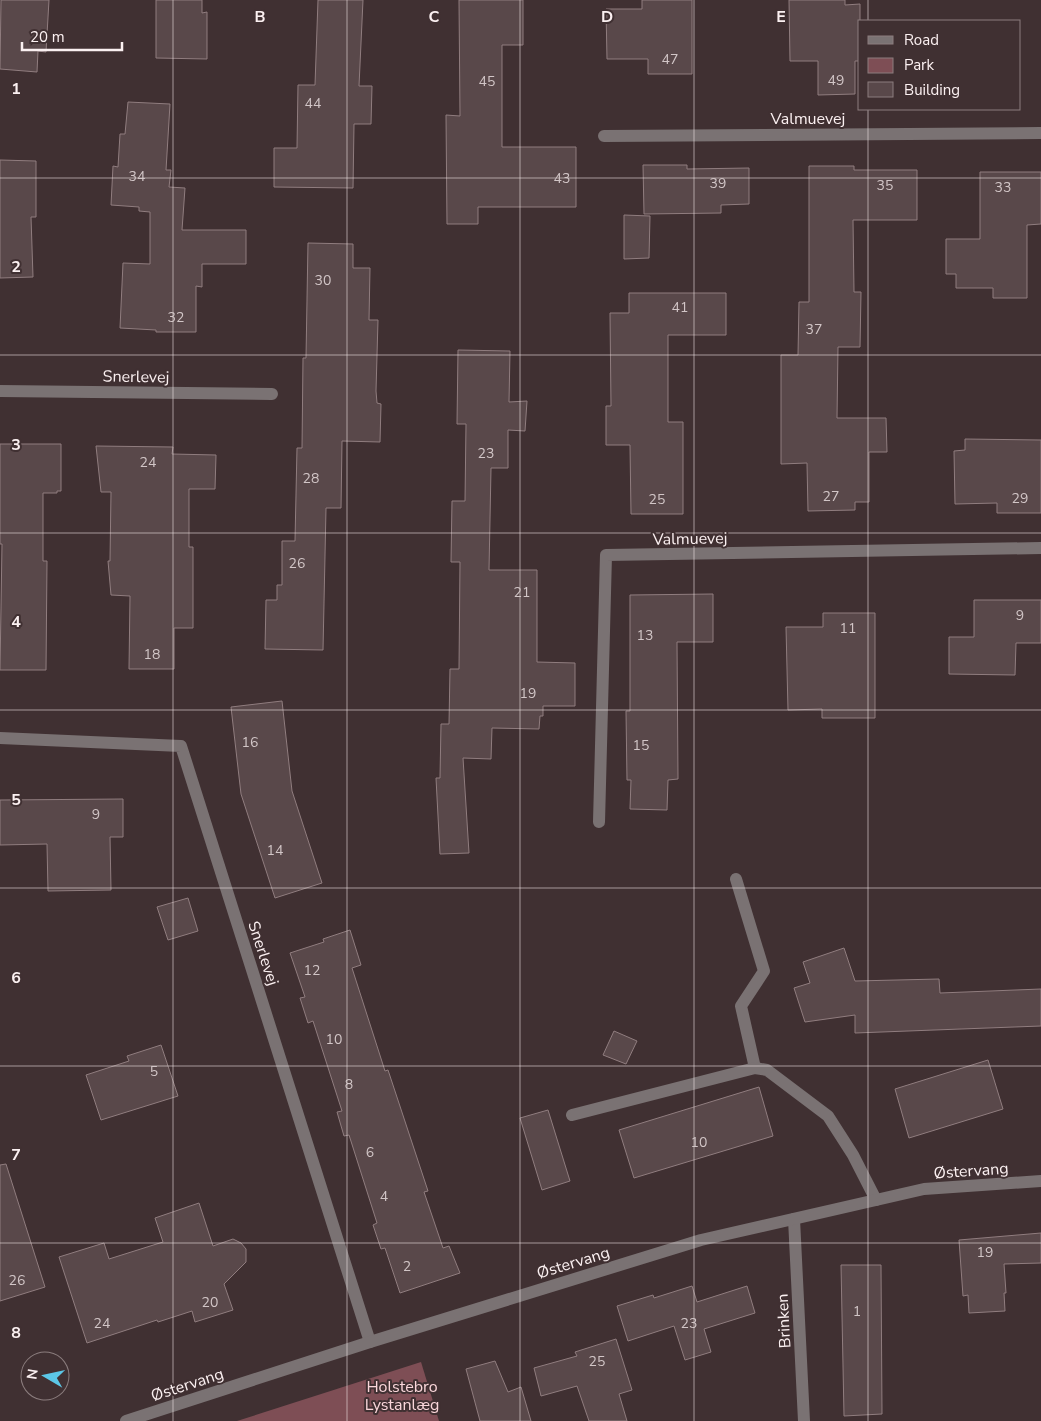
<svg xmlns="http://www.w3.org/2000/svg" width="1041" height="1421" font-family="'Nunito Sans',sans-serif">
  <rect width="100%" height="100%" fill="#403032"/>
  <polygon fill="#7e4e55" points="421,1362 439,1421 237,1421"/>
  <g fill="#59484a" stroke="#907d7f">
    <polygon points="1,0 49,0 46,52 38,51 37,72 0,69"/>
    <polygon points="156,0 202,0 202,13 207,12 207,59 156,58"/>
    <polygon points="318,0 363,0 359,86 372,86 371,124 354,124 353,188 274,187 274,148 297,148 298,85 315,85"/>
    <polygon points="459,0 523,0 523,45 502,45 502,147 576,147 576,207 478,207 478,224 447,224 446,115 460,116"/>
    <polygon points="642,0 692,0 692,74 648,74 648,59 607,59 606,9 642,9"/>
    <polygon points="789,0 845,0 845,5 860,4 860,61 855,61 855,94 818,95 818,61 790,61"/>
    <polygon points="128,102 170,104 166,170 171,170 169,187 185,188 182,230 246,230 246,264 202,264 202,287 196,286 196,332 156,332 156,330 120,328 123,263 150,264 150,212 139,211 139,207 111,205 113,166 118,167 120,134 125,134"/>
    <polygon points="0,160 36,161 36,217 31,217 33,277 0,278"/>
    <polygon points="643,165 687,165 687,169 749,168 749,204 721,205 721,213 644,214"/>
    <polygon points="809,166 854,166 854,170 917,170 917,220 853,220 854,292 861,292 860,347 838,347 837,418 886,418 887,452 869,452 869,502 855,502 855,510 808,511 807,463 781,464 781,355 798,355 799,302 809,302"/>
    <polygon points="980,172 1041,172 1041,224 1027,225 1027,298 993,298 993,288 956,288 956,274 946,274 946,239 980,239"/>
    <polygon points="624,215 650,216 649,258 624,259"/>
    <polygon points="308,243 353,244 353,268 370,268 369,320 378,320 376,391 377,403 381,404 380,442 342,441 341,508 326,508 323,650 265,649 266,600 277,600 277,585 282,585 282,541 295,541 297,448 302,448 303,358 306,358"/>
    <polygon points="629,293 726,293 726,335 668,335 668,422 683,422 683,514 631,514 630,445 606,445 606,406 611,406 610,313 629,313"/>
    <polygon points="458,350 510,351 509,402 527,401 525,431 508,430 508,468 491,468 489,570 537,570 537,662 575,663 575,706 543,706 543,716 540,716 539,729 492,728 491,759 463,758 469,853 440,854 436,778 440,778 441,724 449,724 450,669 459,669 460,562 451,562 452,501 465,501 466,424 457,424"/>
    <polygon points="965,439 1041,440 1041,513 997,513 997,503 955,504 954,451 965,450"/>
    <polygon points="0,444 61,444 61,491 57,491 57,493 43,493 43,561 47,561 46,670 0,670 2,544 0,544"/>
    <polygon points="96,446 173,447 172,454 216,455 215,489 189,489 189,547 193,547 193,628 174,628 174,669 129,669 130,596 111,595 108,561 110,561 111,492 101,492"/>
    <polygon points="713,594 713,642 677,642 678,779 668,780 667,810 630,809 631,780 627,780 626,711 630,711 630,595"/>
    <polygon points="974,600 1041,600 1041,643 1016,643 1015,675 949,674 949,637 974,637"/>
    <polygon points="823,613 875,613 875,718 822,718 822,709 788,710 786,627 823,627"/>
    <polygon points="282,701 292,791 322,883 275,898 241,794 231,707"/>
    <polygon points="123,799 123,837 110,837 111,890 48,891 47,844 0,845 0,800"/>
    <polygon points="188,898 198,931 168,940 157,907"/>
    <polygon points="350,930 361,965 352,968 385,1071 388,1070 428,1191 424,1192 443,1248 449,1246 460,1273 400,1293 385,1248 381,1249 373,1225 377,1223 349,1135 344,1136 337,1112 342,1111 313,1021 308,1023 300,998 305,997 290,953 324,942 323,939"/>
    <polygon points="844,948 855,981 939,979 940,993 1041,989 1041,1026 855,1033 855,1015 805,1022 794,988 810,983 803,962"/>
    <polygon points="614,1031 637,1041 626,1064 603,1055"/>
    <polygon points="161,1045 178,1096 101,1120 86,1075 129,1061 127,1056"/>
    <polygon points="988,1060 1003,1109 909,1138 895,1089"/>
    <polygon points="759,1087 773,1136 634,1178 619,1130"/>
    <polygon points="548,1110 570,1181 542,1190 520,1118"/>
    <polygon points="6,1164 45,1287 0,1301 0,1165"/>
    <polygon points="199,1203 213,1246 233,1239 241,1243 246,1249 246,1262 224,1284 233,1310 195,1322 192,1311 158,1322 157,1320 87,1343 59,1257 104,1243 109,1259 163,1242 155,1218"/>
    <polygon points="1041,1233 1041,1263 1004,1264 1006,1293 1004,1293 1005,1311 969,1313 968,1295 963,1296 959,1240"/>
    <polygon points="841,1265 881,1265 882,1414 844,1416"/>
    <polygon points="692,1286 697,1302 747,1286 755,1313 704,1329 711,1352 685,1360 674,1326 628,1341 617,1306 653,1295 654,1298"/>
    <polygon points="616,1339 632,1390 619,1394 627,1421 589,1421 577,1386 541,1396 534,1368 577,1356 575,1352"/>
    <polygon points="495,1361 508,1392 521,1387 531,1421 480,1421 466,1369"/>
  </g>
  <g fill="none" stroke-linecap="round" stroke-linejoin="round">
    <g stroke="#7a7273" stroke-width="12">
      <polyline points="604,136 1041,133"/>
      <polyline points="0,391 272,394"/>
      <polyline points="0,738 181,746 370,1342"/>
      <polyline points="599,822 606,555 1041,548"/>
      <polyline points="736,879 764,971 741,1006 755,1068"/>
      <polyline points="572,1115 755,1068 767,1070 828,1116 853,1155 876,1200"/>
      <polyline points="794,1219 804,1421"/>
      <polyline points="126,1421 370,1342 701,1240 924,1189 1041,1181"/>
    </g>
  </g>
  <path fill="none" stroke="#fbf0f1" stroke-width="1" stroke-opacity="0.55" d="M173,0V1421M347,0V1421M520,0V1421M694,0V1421M868,0V21M868,109V1421M0,178H1041M0,355H1041M0,533H1041M0,710H1041M0,888H1041M0,1066H1041M0,1243H1041"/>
  <g text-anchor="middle" stroke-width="4" stroke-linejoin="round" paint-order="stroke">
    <g font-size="14" fill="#d2c6c7">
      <text x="670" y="64">47</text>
      <text x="836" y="85">49</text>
      <text x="487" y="86">45</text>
      <text x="313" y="108">44</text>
      <text x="137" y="181">34</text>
      <text x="562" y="183">43</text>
      <text x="718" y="188">39</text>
      <text x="885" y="190">35</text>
      <text x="1003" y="192">33</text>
      <text x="323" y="285">30</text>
      <text x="680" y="312">41</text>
      <text x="176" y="322">32</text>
      <text x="814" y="334">37</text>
      <text x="486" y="458">23</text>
      <text x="148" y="467">24</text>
      <text x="311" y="483">28</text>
      <text x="831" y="501">27</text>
      <text x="1020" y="503">29</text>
      <text x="657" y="504">25</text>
      <text x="297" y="568">26</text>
      <text x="522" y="597">21</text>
      <text x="1020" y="620">9</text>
      <text x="848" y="633">11</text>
      <text x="645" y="640">13</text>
      <text x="152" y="659">18</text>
      <text x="528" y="698">19</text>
      <text x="250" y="747">16</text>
      <text x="641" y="750">15</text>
      <text x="96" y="819">9</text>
      <text x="275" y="855">14</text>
      <text x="312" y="975">12</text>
      <text x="334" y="1044">10</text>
      <text x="154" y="1076">5</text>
      <text x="349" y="1089">8</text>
      <text x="699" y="1147">10</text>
      <text x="370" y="1157">6</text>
      <text x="384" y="1201">4</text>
      <text x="985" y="1257">19</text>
      <text x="407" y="1271">2</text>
      <text x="17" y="1285">26</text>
      <text x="210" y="1307">20</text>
      <text x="857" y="1316">1</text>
      <text x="102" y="1328">24</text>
      <text x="689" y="1328">23</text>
      <text x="597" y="1366">25</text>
    </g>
    <g font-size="16" fill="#fbf0f1" stroke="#403032">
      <text x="808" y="124">Valmuevej</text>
      <text transform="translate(136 376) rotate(1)" y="6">Snerlevej</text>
      <text transform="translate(690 538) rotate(-1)" y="6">Valmuevej</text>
      <text transform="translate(264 953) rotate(72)" y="6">Snerlevej</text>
      <text transform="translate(971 1170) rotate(-4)" y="6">Østervang</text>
      <text transform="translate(573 1262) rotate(-17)" y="6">Østervang</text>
      <text transform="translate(783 1321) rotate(-93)" y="6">Brinken</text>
      <text transform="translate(187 1384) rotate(-18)" y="6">Østervang</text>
    </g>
    <g font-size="16" fill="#fad6da" stroke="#403032">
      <text x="402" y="1392">Holstebro<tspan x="402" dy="18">Lystanlæg</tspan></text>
    </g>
  </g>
  <g font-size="16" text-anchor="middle" font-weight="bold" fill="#fbf0f1" stroke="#403032" stroke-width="4" stroke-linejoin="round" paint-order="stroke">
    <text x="260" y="22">B</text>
    <text x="434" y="22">C</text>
    <text x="607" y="22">D</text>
    <text x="781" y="22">E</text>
    <text x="16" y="94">1</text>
    <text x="16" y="272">2</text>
    <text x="16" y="450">3</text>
    <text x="16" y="627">4</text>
    <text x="16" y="805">5</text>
    <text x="16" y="983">6</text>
    <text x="16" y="1160">7</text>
    <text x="16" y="1338">8</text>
  </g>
  <rect x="858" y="20" width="162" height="90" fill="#403032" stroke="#8b7d7e"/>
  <rect x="868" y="36" width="25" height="8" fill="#7a7273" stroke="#8b7d7e"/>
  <text x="904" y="45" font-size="15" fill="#fbf0f1">Road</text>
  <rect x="868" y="58" width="25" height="15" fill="#7e4e55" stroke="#8b7d7e"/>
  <text x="904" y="70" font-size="15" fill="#fbf0f1">Park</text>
  <rect x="868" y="82" width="25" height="15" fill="#59484a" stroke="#8b7d7e"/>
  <text x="904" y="95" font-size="15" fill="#fbf0f1">Building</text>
  <g transform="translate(45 1376) rotate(279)"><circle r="24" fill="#403032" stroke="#8b7d7e"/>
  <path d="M0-4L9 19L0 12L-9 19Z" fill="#5cc7e7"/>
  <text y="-8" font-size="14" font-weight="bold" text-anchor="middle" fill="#fbf0f1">N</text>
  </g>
  <path d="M22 42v8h100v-8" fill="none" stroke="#fbf0f1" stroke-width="2.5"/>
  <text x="30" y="42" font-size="15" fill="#fbf0f1" stroke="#403032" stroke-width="4" paint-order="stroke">20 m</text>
</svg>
